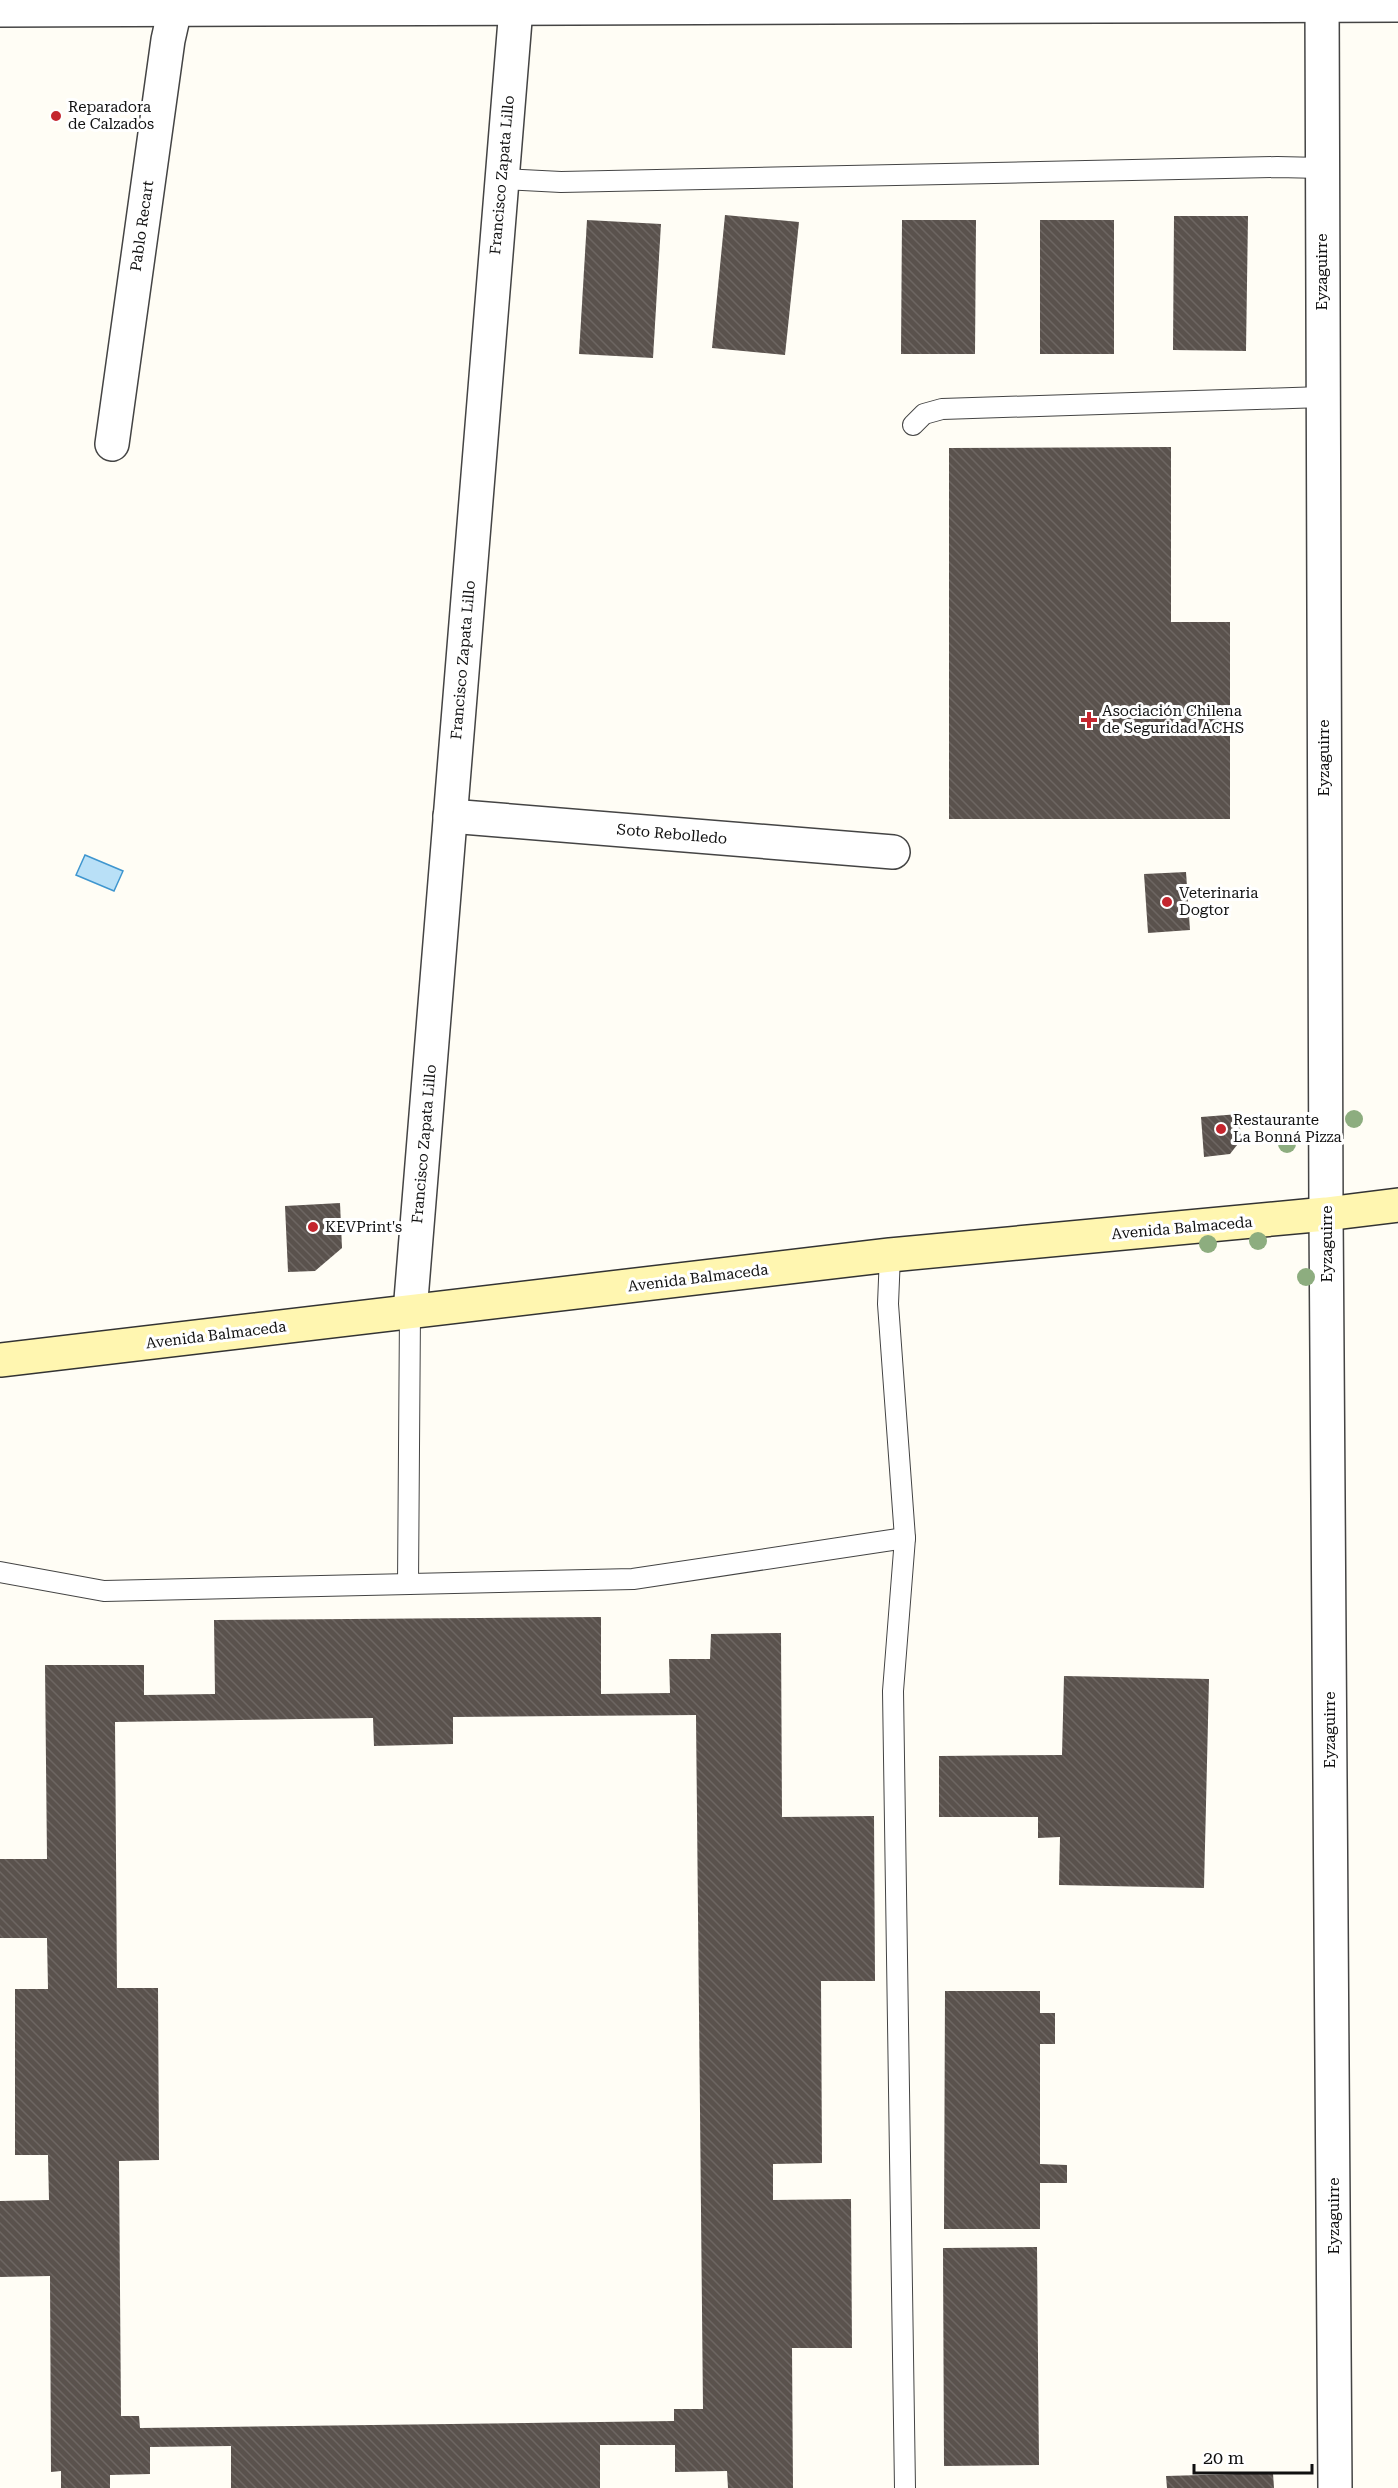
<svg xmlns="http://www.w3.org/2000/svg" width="1398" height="2488" font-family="'Roboto Serif',serif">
  <defs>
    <pattern id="building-back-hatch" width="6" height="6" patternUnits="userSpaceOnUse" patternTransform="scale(1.5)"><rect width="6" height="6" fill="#5a524d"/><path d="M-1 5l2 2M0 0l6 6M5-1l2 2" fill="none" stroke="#6d6662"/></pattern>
  </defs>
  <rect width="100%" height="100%" fill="#fffdf5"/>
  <polygon fill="#b9e0f7" stroke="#3f96cf" stroke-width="1.5" points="85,855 123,871 114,891 76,875"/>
  <g fill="url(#building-back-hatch)" fill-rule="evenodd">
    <polygon points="725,215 799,222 785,355 712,348"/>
    <polygon points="1174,216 1248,216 1246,351 1173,350"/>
    <polygon points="587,220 661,224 653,358 579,354"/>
    <polygon points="902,220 976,220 975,354 901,354"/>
    <rect x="1040" y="220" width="74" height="134"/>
    <polygon points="1171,447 1171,622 1230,622 1230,819 949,819 949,448"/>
    <polygon points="1186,872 1190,930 1148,933 1144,874"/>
    <polygon points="1239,1114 1241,1140 1230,1154 1204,1157 1201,1117"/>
    <polygon points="340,1203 342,1248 315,1271 288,1272 285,1206"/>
    <path d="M601,1617V1694L670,1693L669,1659H710L711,1634L781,1633L782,1817L874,1816L875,1981H821L822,2163L773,2164V2200L851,2199L852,2348H792L793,2488H728L727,2471L675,2472V2445H600V2488H231V2446L150,2447V2474L110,2475V2488H61V2471L51,2472L50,2276L0,2277V2201L49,2200L48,2155H15V1989H48L47,1938H0V1859H47L45,1665H144V1695L215,1694L214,1620ZM696,1715L703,2409H674V2421L140,2428L139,2416H121L119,2161L159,2160L158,1988H117L115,1722L373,1718L374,1746L453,1744V1717Z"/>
    <polygon points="1064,1676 1209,1679 1204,1888 1059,1885 1060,1837 1038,1838 1038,1817 939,1817 939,1756 1062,1755"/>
    <polygon points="945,1991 1040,1991 1040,2013 1055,2013 1055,2044 1040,2044 1040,2164 1067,2165 1067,2183 1040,2183 1040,2229 944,2229"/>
    <polygon points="1037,2247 1039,2465 944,2466 943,2248"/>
    <polygon points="1273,2473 1274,2488 1167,2488 1166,2476"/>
  </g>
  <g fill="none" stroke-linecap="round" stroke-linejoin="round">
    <defs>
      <g id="service">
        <polyline points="502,179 561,182 1277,167 1322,168"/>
        <polyline points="913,425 924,414 942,409 1323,397"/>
        <polyline points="890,1255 888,1304 905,1538 893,1691 905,2488"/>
        <polyline points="0,1572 104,1591 633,1579 905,1538"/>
        <polyline points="408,1584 410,1312"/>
      </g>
      <g id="minor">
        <polyline points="0,10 1398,5"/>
        <polyline points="112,444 168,40 175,9"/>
        <polyline points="450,816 893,852"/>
        <polyline points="1326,1214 1335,2488"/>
        <polyline points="410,1312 516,8"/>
      </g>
      <polyline id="tertiary" points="1322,0 1326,1214"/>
      <polyline id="secondary" points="0,1360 890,1255 1326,1214 1398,1205"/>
    </defs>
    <use href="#service" stroke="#444" stroke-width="22"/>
    <use href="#minor" stroke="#444" stroke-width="36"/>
    <use href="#tertiary" stroke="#444" stroke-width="36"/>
    <use href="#secondary" stroke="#333" stroke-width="36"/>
    <use href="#service" stroke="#fff" stroke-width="20"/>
    <use href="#minor" stroke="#fff" stroke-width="33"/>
    <use href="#tertiary" stroke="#fff" stroke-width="33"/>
    <use href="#secondary" stroke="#fff6b0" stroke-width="33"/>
  </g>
  <g fill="#8dad7f">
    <circle cx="1354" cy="1119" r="9"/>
    <circle cx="1287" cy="1144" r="9"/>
    <circle cx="1258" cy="1241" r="9"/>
    <circle cx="1208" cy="1244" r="9"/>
    <circle cx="1306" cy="1277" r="9"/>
  </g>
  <g fill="#c4262e" stroke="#fff" stroke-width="2">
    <circle cx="56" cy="116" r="6"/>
    <path d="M1086 711h6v6h6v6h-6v6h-6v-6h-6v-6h6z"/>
    <circle cx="1167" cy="902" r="6"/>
    <circle cx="1221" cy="1129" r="6"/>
    <circle cx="313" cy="1227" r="6"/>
  </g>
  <g text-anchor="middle" stroke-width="6" stroke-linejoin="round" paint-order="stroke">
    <g font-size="15" fill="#111" stroke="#fff" text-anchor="start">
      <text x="68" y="112">Reparadora<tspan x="68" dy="17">de Calzados</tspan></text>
      <text x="1102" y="716">Asociación Chilena<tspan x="1102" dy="17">de Seguridad ACHS</tspan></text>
      <text x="1179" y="898">Veterinaria<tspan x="1179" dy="17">Dogtor</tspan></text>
      <text x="1233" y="1125">Restaurante<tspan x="1233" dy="17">La Bonná Pizza</tspan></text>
      <text x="325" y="1232">KEVPrint's</text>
    </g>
    <g font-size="15" fill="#111" stroke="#fff">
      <text transform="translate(502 175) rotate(-85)" y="5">Francisco Zapata Lillo</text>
      <text transform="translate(142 226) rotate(-82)" y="5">Pablo Recart</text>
      <text transform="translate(1322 272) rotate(-90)" y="5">Eyzaguirre</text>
      <text transform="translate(463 660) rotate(-85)" y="5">Francisco Zapata Lillo</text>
      <text transform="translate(1324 758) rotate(-90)" y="5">Eyzaguirre</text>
      <text transform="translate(672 834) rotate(5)" y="5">Soto Rebolledo</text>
      <text transform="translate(424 1144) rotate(-85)" y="5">Francisco Zapata Lillo</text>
      <text transform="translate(1182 1228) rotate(-5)" y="5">Avenida Balmaceda</text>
      <text transform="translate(1327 1244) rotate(-90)" y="5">Eyzaguirre</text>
      <text transform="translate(698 1278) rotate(-7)" y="5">Avenida Balmaceda</text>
      <text transform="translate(216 1335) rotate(-7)" y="5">Avenida Balmaceda</text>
      <text transform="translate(1330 1730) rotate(-90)" y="5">Eyzaguirre</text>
      <text transform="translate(1334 2216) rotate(-90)" y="5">Eyzaguirre</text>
    </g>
  </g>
  <path d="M1194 2464v9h118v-9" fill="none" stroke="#111111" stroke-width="3"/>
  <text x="1203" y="2464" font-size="18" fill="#111111" stroke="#ffffff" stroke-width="4.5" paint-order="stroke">20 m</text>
</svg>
